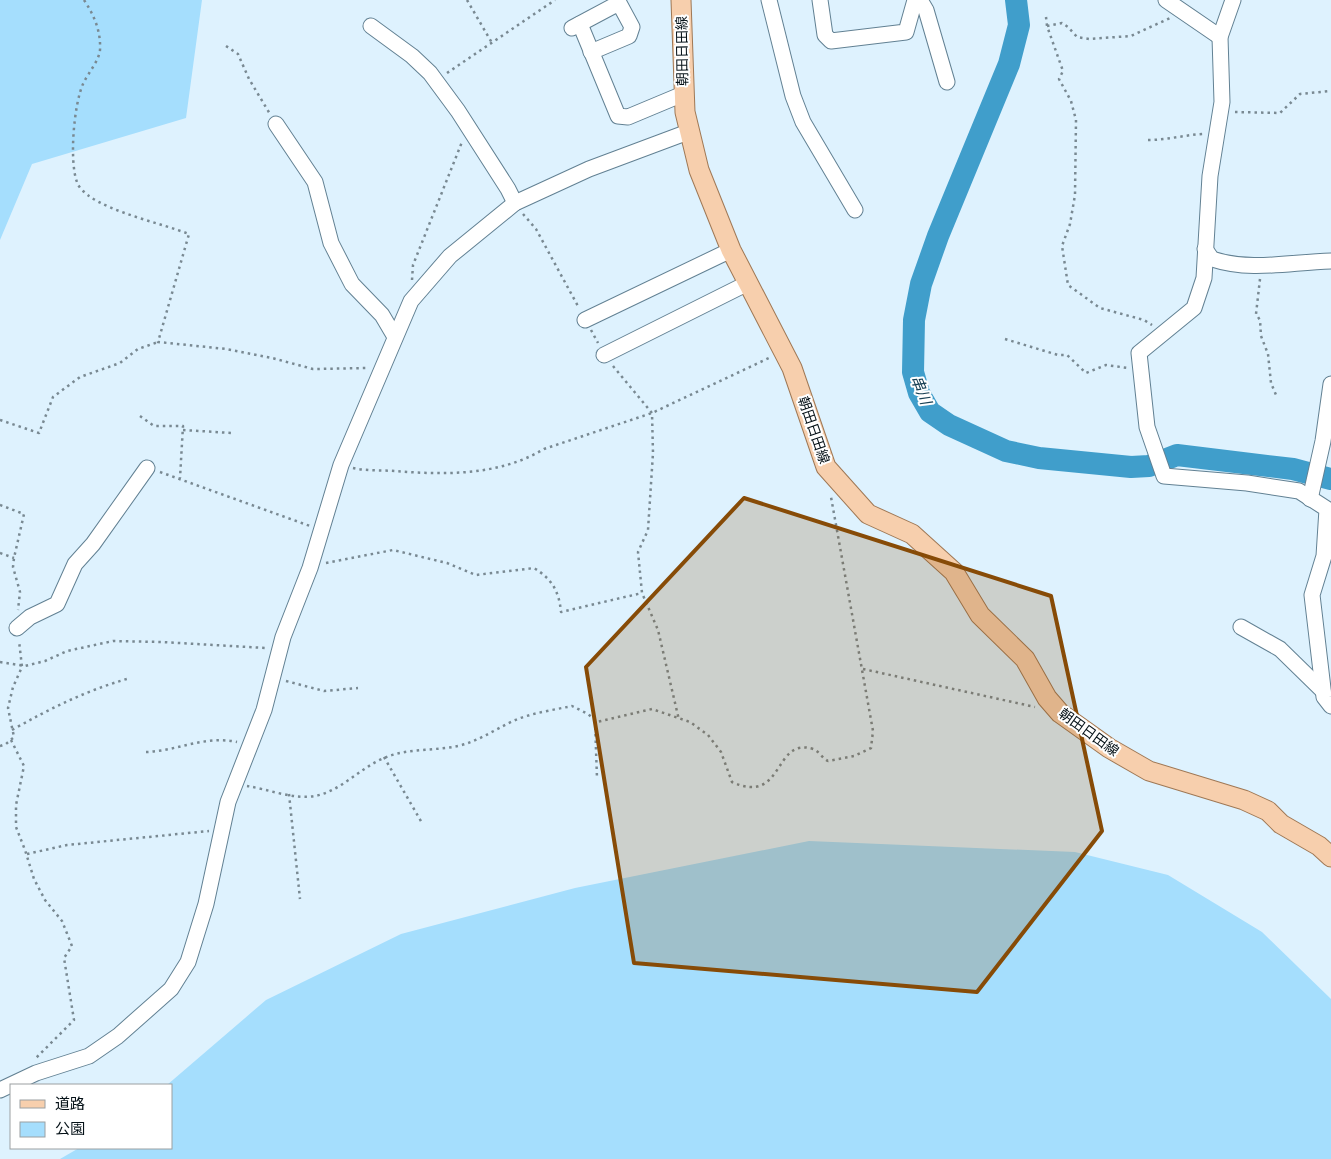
<svg xmlns="http://www.w3.org/2000/svg" width="1331" height="1159" font-family="Arial,'Noto Sans JP',sans-serif">
  <rect width="100%" height="100%" fill="#def2fe"/>
  <g fill="#a5defd">
    <polygon points="0,0 202,0 186,118 32,164 0,240"/>
    <polygon points="809,841 1075,852 1168,875 1262,932 1331,999 1331,1159 60,1159 79,1148 171,1148 171,1085 167,1085 266,1000 401,934 575,888"/>
  </g>
  <g fill="none" stroke-linecap="round" stroke-linejoin="round">
    <polyline stroke="#409ecb" stroke-width="22" points="1016,0 1019,25 1009,64 938,236 921,284 914,320 913,372 919,393 930,412 949,425 1006,451 1039,458 1131,467 1149,466 1177,455 1293,469 1331,479"/>
    <defs>
      <g id="minor">
        <polyline points="769,0 793,96 803,122 855,210"/>
        <polyline points="820,0 825,35 831,41 906,32 915,0"/>
        <polyline points="920,0 926,10 947,82"/>
        <polyline points="1166,0 1220,37"/>
        <polyline points="1233,0 1220,37 1222,102 1210,176 1204,278 1194,308 1139,353 1147,427 1164,476 1247,483 1299,491 1327,509 1324,556 1312,595 1324,697 1331,706"/>
        <polyline points="580,24 618,116 628,117 683,94"/>
        <polyline points="371,26 412,56 430,73 458,111 508,189 515,203"/>
        <polyline points="572,28 619,3 632,27 629,36 591,52"/>
        <polyline points="276,124 315,182 331,243 352,284 382,315 395,337"/>
        <path d="M1205,249L1212,259C1251,272 1290,262 1331,261"/>
        <polyline points="585,320 731,250"/>
        <polyline points="604,355 746,284"/>
        <polyline points="1310,499 1323,441 1331,384"/>
        <polyline points="1241,627 1280,649 1323,691"/>
        <polyline points="17,628 30,617 57,604 75,564 93,544 147,468"/>
        <polyline points="0,1090 36,1073 89,1056 118,1036 171,989 188,962 206,904 228,802 264,710 283,637 310,568 341,465 411,301 450,256 515,203 589,169 688,132"/>
      </g>
      <polyline id="major" points="681,0 685,112 699,170 731,250 792,368 826,467 868,514 912,534 954,572 980,615 1025,659 1047,698 1060,713 1109,748 1149,771 1244,800 1268,811 1281,824 1319,846 1331,857"/>
    </defs>
    <use href="#minor" stroke="#628193" stroke-width="17"/>
    <use href="#major" stroke="#9f7855" stroke-width="21"/>
    <g stroke="#798992" stroke-width="2.5" stroke-dasharray="2.5 4" stroke-linecap="butt">
      <path d="M84,0C94,15 101,31 100,50C99,61 88,73 83,84C74,104 69,161 77,182C78,187 85,193 89,196C113,213 160,223 189,234L158,342L226,349L272,358L313,369L368,368"/>
      <polyline points="467,0 492,43"/>
      <polyline points="1046,17 1047,26 1063,71 1059,79 1071,101 1076,120 1075,195 1070,224 1062,246 1068,285 1100,308 1144,320 1152,325"/>
      <polyline points="1047,26 1062,23 1068,27 1077,37 1089,39 1131,36 1170,18"/>
      <polyline points="226,46 238,54 249,79 270,114"/>
      <polyline points="447,73 555,0"/>
      <polyline points="1235,112 1280,113 1300,94 1331,91"/>
      <path d="M1148,140C1167,140 1184,135 1203,134"/>
      <polyline points="523,214 536,229 579,308"/>
      <polyline points="1260,279 1256,314 1260,320 1261,336 1268,354 1271,383 1276,395"/>
      <polyline points="412,280 413,265 462,142"/>
      <polyline points="591,330 598,343"/>
      <polyline points="1005,339 1058,355 1067,355 1086,373 1106,365 1128,368"/>
      <polyline points="613,366 652,413 653,453 648,530 638,552 642,593 658,630 679,720"/>
      <polyline points="140,416 154,426 183,426 180,478"/>
      <polyline points="0,420 39,433 53,397 80,377 120,363 138,349 158,342"/>
      <polyline points="183,430 232,433"/>
      <path d="M353,468C366,471 381,470 395,471C445,475 499,476 544,449L652,413L769,358"/>
      <polyline points="160,472 310,526"/>
      <polyline points="0,505 24,514 14,558 13,567 20,592 18,610"/>
      <polyline points="0,553 14,558"/>
      <path d="M326,563L393,550L447,563L476,575L534,568C552,579 559,591 561,612L642,593"/>
      <polyline points="0,662 25,666 45,661 67,651 113,641 162,642 266,648"/>
      <polyline points="863,669 1035,707"/>
      <polyline points="286,681 324,691 358,688"/>
      <polyline points="595,721 597,778"/>
      <path d="M12,730C53,707 85,691 130,678"/>
      <polyline points="11,740 24,766 16,805 16,827 25,850 34,879 45,900 62,921 72,946 64,958 74,1020 34,1060"/>
      <polyline points="0,746 6,744 14,737 8,708 13,687 22,667 19,641"/>
      <path d="M146,752C177,751 205,735 237,742"/>
      <polyline points="384,757 422,823"/>
      <path d="M247,786C267,789 295,800 315,796C341,791 360,768 384,758C407,748 434,751 458,746C479,741 494,730 513,721C531,713 553,710 572,706L588,714L597,722L652,709L690,722L708,735L721,752L732,782C785,806 773,736 813,749C819,751 822,758 828,761L854,756L871,748L873,731L831,497"/>
      <polyline points="289,794 300,899"/>
      <polyline points="27,854 67,845 209,831"/>
    </g>
    <use href="#minor" stroke="#fff" stroke-width="15"/>
    <use href="#major" stroke="#f7cfad" stroke-width="19"/>
  </g>
  <path fill="#874b07" fill-opacity="0.2" stroke="#874b07" stroke-width="4" stroke-linejoin="round" d="M744,498L1051,596L1102,831L977,992L634,963L586,667Z"/>
  <g text-anchor="middle" stroke-width="4" stroke-linejoin="round" paint-order="stroke">
    <g font-size="14" fill="#051117" stroke="#fff">
      <text transform="translate(682 51) rotate(-91)" y="5">朝田日田線</text>
      <text transform="translate(814 430) rotate(71)" y="5">朝田日田線</text>
      <text transform="translate(1089 732) rotate(36)" y="5">朝田日田線</text>
    </g>
    <g font-size="15" font-style="italic" fill="#194155" stroke="#fff">
      <text transform="translate(921 390) rotate(68)" y="5">串川</text>
    </g>
  </g>
  <rect x="10" y="1084" width="162" height="65" fill="#ffffff" stroke="#9ba0a2"/>
  <rect x="20" y="1100" width="25" height="8" fill="#f7cfad" stroke="#9ba0a2"/>
  <text x="55" y="1109" font-size="15" fill="#051117">道路</text>
  <rect x="20" y="1122" width="25" height="15" fill="#a5defd" stroke="#9ba0a2"/>
  <text x="55" y="1134" font-size="15" fill="#051117">公園</text>
</svg>
